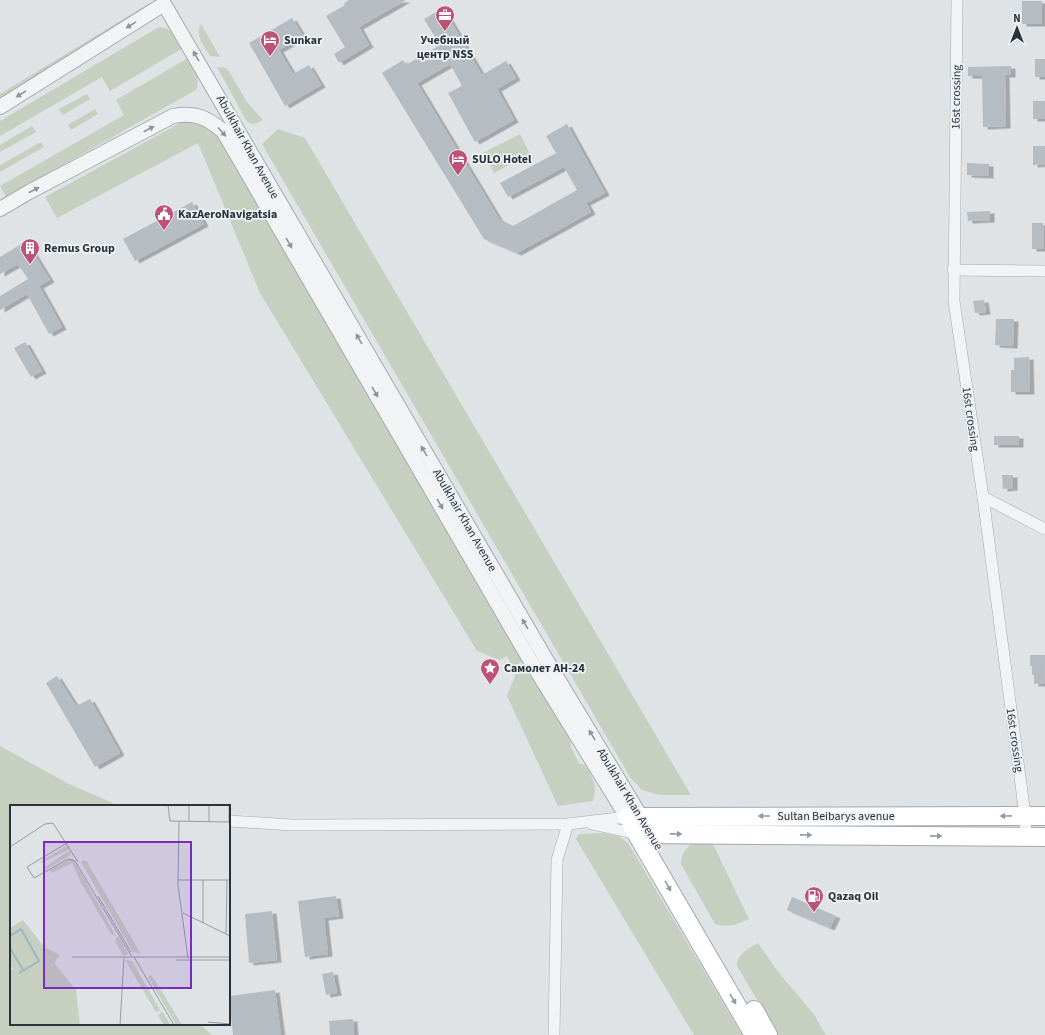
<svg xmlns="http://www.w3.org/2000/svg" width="1045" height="1035" font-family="'Source Sans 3',sans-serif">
  <defs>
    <filter id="shadow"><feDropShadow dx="4.5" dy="2.5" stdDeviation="0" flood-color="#0004"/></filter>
  </defs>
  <rect width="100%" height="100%" fill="#dfe3e6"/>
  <g fill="#c7cfc1">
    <polygon points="148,4 143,12 0,100 0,94"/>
    <path d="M201,24L220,57L210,56C204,46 195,36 201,24Z"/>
    <path d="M159,27C173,29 176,37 183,48L110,91L102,77L0,136V121Z"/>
    <path d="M188,58C194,69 201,77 196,90L6,197L0,186L124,115L116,100Z"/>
    <polygon points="217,67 227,68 247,102 263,120 254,124 247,122"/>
    <polygon points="87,94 90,99 63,115 59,109"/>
    <polygon points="95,109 98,114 71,130 68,125"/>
    <polygon points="193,120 213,129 223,143 524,660 513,667 507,656 500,660 477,651 260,293 198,143 57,218 45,197 182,122"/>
    <polygon points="32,126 36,132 0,152 0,145"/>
    <polygon points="278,129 305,138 691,795 660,795 642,790 630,777 262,144"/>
    <polygon points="520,134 530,154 494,173 483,153"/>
    <polygon points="41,142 44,147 0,172 0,165"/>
    <path d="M528,666L571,741V747L579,763L585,765C593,779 598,784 593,801L558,806L507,696L516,673Z"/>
    <polygon points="0,746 69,784 113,803 111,806 11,806 11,1024 200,1024 212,1035 0,1035"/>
    <polygon points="603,833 620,837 628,843 742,1035 694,1035 576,839 579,834"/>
    <path d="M695,842L713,844L749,919C736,925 728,928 715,924L681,864C682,853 685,848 695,842Z"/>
    <path d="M758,943L779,973L813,1013L826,1035H778L737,966C738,953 748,949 758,943Z"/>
  </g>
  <g fill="#b6bdc2" filter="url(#shadow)">
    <polygon points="349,0 406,0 359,27 369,45 339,63 334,54 345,47 326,16 345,5 344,3"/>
    <rect x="1022" y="1" width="20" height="23"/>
    <polygon points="443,8 482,75 506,61 516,78 497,89 514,120 475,142 448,93 462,86 450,64 417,83 499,219 513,226 577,190 564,167 508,197 500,183 556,153 546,136 567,124 605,193 586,203 591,212 517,253 484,239 382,73 403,60 406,65 440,45 424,19"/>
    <polygon points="292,18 303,36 279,50 293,74 309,65 321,85 285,106 249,43"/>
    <rect x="1035" y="59" width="10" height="18"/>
    <polygon points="1011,66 1011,75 1005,75 1006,126 983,127 982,76 968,76 968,67"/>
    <rect x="1033" y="101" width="12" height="18"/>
    <polygon points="1033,146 1045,146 1045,164 1033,165"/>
    <polygon points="967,163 989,164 989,176 967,175"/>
    <polygon points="192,202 204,224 135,261 123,239"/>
    <polygon points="990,211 990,220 968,221 967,212"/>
    <polygon points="1032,223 1043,223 1044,249 1032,249"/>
    <polygon points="26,241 50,280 39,286 62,327 49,334 27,294 0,310 0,296 28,279 18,264 0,274 0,257"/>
    <polygon points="984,300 986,312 975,313 973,301"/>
    <polygon points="996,319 1014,319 1013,346 995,345"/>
    <polygon points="25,342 42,371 31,377 14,348"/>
    <polygon points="1029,357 1030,392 1011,392 1011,370 1014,370 1014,358"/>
    <rect x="994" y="436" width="25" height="9"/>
    <polygon points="1002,475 1013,475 1013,488 1003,489"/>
    <polygon points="1030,655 1045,655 1044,684 1034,684 1034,675 1032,675 1032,666 1030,666"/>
    <polygon points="57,676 76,706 90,699 120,753 95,767 46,683"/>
    <polygon points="336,896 339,916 324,918 328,954 305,957 298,901"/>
    <polygon points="792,897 836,916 830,928 787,910"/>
    <polygon points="272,911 277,960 249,963 245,914"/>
    <polygon points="333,972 337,993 326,995 322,974"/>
    <polygon points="275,990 281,1035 233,1035 229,996"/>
    <polygon points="353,1019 354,1035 330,1035 329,1021"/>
  </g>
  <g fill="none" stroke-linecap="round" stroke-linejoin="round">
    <defs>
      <g id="minor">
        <polyline points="957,0 954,301 983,497 1025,815 1026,837"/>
        <polyline points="953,270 1045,271"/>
        <polyline points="983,497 1045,529"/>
        <polyline points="229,821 292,825 568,824 627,817"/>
        <polyline points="592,824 637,834"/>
        <polyline points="554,1035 557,860 568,824"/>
      </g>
      <g id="tertiary">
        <polyline points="0,107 164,4 544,656 641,817"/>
        <path d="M0,209L29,192L173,116C195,112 206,117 223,131L530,660L627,817"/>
      </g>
      <g id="primary">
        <polyline points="627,817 1045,816"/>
        <polyline points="632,826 754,1035"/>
        <polyline points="637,834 1045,837"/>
        <polyline points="754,1010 768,1035"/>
      </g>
    </defs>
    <use href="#minor" stroke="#a5abaf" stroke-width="12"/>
    <use href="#tertiary" stroke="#a5abaf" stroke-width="16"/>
    <use href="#primary" stroke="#9fa9b0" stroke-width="20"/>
    <use href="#minor" stroke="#f1f3f5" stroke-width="11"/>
    <use href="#tertiary" stroke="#f1f3f5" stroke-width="14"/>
    <use href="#primary" stroke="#fff" stroke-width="18"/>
  </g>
  <defs><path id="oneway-solid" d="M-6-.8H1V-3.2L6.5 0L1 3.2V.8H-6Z"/></defs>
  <g fill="#8d9398">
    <use href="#oneway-solid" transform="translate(131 25) rotate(148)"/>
    <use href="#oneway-solid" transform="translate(196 56) rotate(-120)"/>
    <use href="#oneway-solid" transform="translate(21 94) rotate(148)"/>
    <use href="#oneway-solid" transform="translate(149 129) rotate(-28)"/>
    <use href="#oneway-solid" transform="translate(222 132) rotate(49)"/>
    <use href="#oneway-solid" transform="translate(34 190) rotate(-28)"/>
    <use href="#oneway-solid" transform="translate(289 243) rotate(60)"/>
    <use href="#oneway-solid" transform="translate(359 339) rotate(-120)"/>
    <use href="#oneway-solid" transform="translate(375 392) rotate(60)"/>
    <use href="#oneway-solid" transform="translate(424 451) rotate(-120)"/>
    <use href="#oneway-solid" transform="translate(440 504) rotate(60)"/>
    <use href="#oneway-solid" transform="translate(525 624) rotate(-120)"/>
    <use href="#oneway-solid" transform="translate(592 735) rotate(-121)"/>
  </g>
  <g fill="#94999d">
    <use href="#oneway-solid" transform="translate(764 816) rotate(-180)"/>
    <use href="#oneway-solid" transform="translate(1006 816) rotate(179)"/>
    <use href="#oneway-solid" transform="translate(676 834) rotate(1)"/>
    <use href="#oneway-solid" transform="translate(806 835) rotate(1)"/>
    <use href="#oneway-solid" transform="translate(936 836) rotate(1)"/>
    <use href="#oneway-solid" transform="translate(668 886) rotate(60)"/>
    <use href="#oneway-solid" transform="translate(733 999) rotate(60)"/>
  </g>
  <defs>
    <symbol id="office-pin" viewBox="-11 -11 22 30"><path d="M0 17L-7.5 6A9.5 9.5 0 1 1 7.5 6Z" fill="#be5176" stroke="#eef2f4"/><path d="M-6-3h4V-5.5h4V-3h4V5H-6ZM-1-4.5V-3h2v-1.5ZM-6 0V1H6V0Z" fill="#fff"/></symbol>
    <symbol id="hotel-pin" viewBox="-11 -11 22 30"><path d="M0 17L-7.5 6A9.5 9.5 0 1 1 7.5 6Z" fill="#be5176" stroke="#eef2f4"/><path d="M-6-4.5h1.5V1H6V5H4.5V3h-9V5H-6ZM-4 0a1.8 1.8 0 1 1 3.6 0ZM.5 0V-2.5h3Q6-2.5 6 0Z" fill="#fff"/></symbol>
    <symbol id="civic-pin" viewBox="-11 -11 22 30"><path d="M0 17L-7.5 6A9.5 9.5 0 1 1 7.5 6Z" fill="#be5176" stroke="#eef2f4"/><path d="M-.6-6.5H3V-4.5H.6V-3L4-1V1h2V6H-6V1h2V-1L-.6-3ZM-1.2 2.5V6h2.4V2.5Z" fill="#fff"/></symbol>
    <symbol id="building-pin" viewBox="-11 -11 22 30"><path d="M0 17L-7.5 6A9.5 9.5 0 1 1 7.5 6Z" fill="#be5176" stroke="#eef2f4"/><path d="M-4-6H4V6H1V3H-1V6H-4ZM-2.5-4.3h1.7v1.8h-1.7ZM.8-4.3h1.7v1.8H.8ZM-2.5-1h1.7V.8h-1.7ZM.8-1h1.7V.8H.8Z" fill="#fff"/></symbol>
    <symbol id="sight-pin" viewBox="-11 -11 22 30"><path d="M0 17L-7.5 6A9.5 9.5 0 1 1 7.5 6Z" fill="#be5176" stroke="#eef2f4"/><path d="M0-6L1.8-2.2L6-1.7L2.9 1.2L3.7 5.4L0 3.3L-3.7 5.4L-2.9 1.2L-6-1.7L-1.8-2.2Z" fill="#fff"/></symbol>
    <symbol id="fuel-pin" viewBox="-11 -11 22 30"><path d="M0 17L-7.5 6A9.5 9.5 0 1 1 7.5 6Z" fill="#be5176" stroke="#eef2f4"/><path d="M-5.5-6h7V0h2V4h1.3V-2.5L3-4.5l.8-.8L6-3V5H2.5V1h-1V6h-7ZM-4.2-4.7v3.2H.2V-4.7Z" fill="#fff"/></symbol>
  </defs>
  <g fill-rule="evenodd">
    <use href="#office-pin" x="434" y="4" width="22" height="30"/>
    <use href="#hotel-pin" x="259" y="29" width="22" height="30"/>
    <use href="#hotel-pin" x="447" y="148" width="22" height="30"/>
    <use href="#civic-pin" x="153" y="203" width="22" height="30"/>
    <use href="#building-pin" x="19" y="237" width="22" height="30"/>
    <use href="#sight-pin" x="479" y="657" width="22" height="30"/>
    <use href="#fuel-pin" x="803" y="885" width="22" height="30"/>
  </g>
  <g text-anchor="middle" stroke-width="3.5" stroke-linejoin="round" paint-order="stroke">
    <g font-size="12" font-weight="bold" fill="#29333b" stroke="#eef2f4" text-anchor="start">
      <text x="284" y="44">Sunkar</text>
      <text x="445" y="44" text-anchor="middle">Учебный<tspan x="445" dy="14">центр NSS</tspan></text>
      <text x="472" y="163">SULO Hotel</text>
      <text x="178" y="218">KazAeroNavigatsia</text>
      <text x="44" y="252">Remus Group</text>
      <text x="504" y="672">Самолет АН-24</text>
      <text x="828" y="900">Qazaq Oil</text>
    </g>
    <g font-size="12" fill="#29333b" stroke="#eef2f4">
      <text transform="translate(956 97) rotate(-89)" y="4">16st crossing</text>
      <text transform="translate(248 147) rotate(61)" y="4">Abulkhair Khan Avenue</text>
      <text transform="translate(971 419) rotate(82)" y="4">16st crossing</text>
      <text transform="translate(465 520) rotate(60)" y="4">Abulkhair Khan Avenue</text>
      <text transform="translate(1015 740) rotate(82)" y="4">16st crossing</text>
      <text transform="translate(630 799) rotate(59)" y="4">Abulkhair Khan Avenue</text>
      <text x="836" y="820">Sultan Beibarys avenue</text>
    </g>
  </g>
  <g transform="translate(10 805)">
    <rect width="220" height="220" fill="#dfe3e6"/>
    <path d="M56,41L60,44L31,58L30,57ZM60,45L61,50L35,65L34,63ZM60,54H63L106,131L101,129L71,78L62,58L42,68L40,65ZM73,55L77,57L131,149L123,147L71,57ZM13,115L34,142L50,150L44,158L66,185L70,220H0V166L3,164L0,159V123ZM108,131L118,148L117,150L113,151L105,135ZM115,155L122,156L150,205L146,207ZM141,170L148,180L172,220H166L138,172ZM152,206L160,219L159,220H154L148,211Z" fill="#c7cfc1"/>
    <path fill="none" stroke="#9db6c2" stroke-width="2" d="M0,131L11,124L29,156L9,168M0,143L13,165"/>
    <path fill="none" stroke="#969da2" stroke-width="1" d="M158,0L160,16L220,17M169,16L168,80L178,153M179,16V0M199,17V0M219,17V0M57,38L17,62L24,73L58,54L65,56L122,152H62M0,42L35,19L43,18L68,57M168,75H220M193,75V118M88,91L121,147M173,108L220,131M216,129L217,75M122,152H220M124,152L164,220M166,155H220M198,217L220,219M110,220L114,153"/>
    <path fill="#7b2cbf" fill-opacity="0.15" stroke="#7b2cbf" stroke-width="2" d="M34,37H181V183H34Z"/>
    <rect width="220" height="220" fill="none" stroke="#29333b" stroke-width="2"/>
  </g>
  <g transform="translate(1017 28)" stroke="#eef2f4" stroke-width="3" paint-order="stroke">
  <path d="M0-3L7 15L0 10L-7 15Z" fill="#29333b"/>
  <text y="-6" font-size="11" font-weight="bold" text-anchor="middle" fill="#29333b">N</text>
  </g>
</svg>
